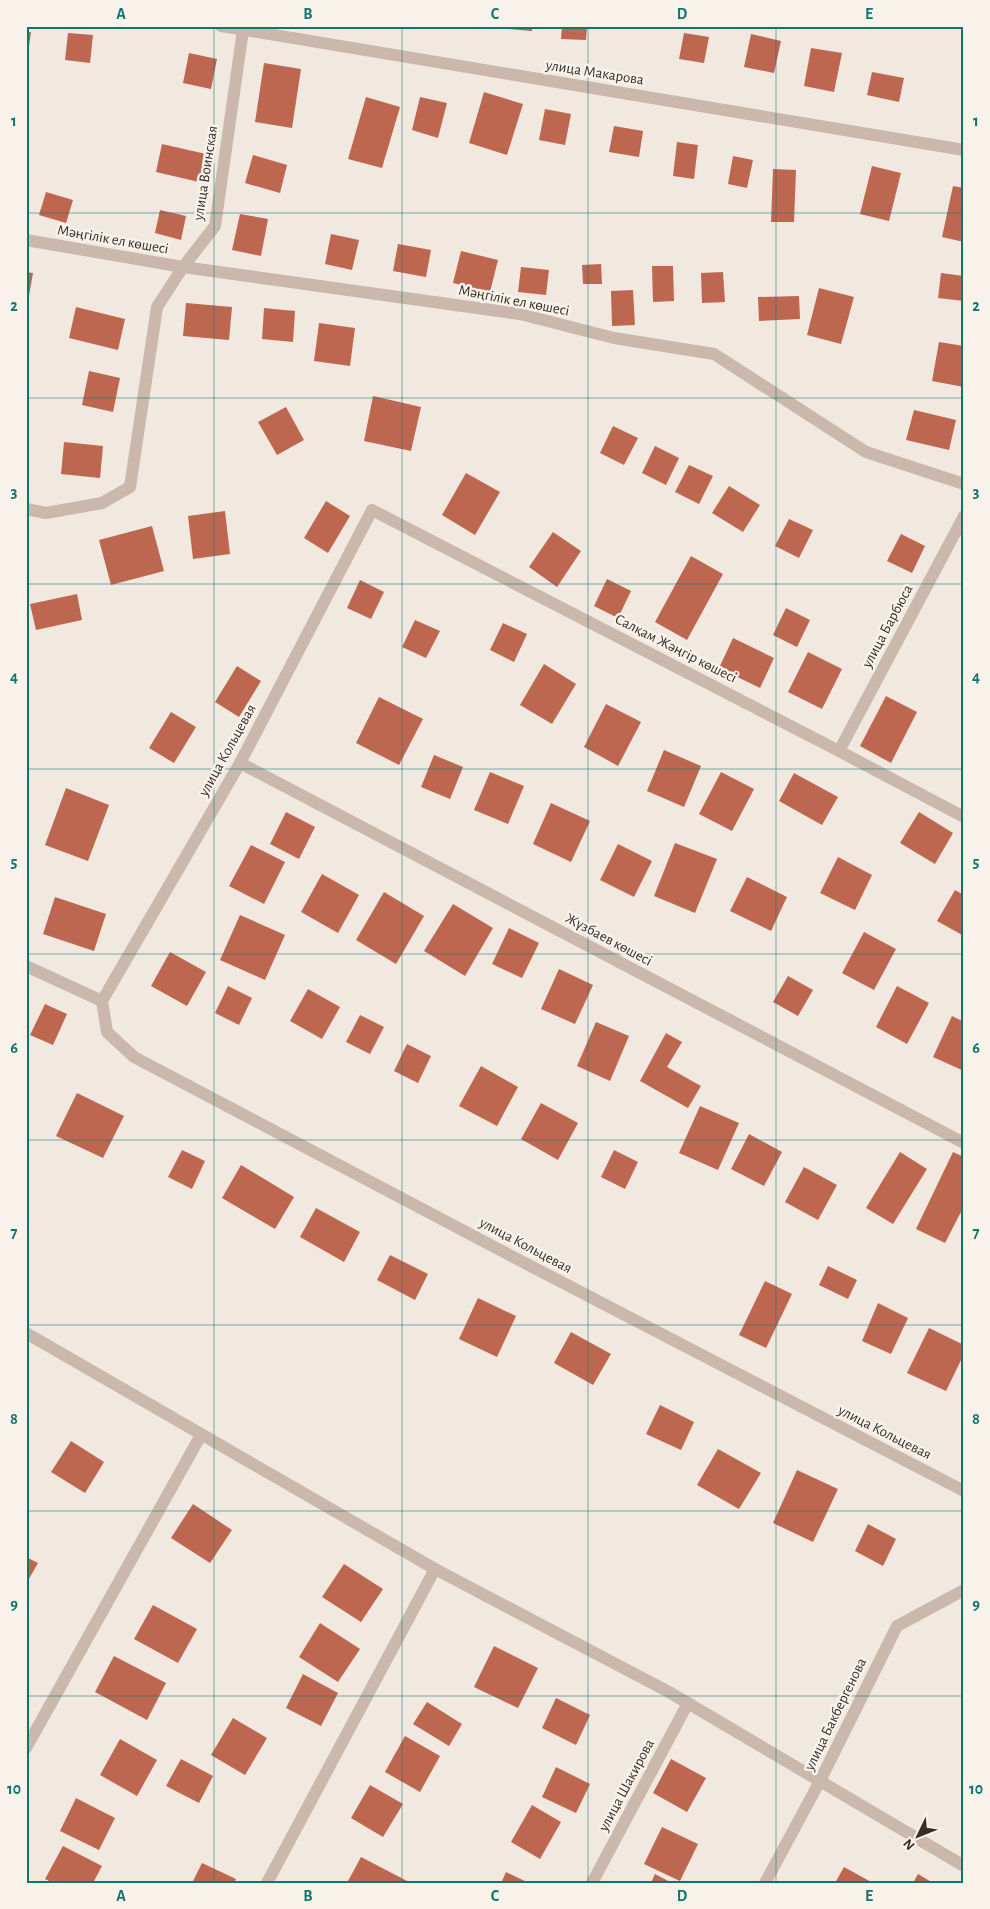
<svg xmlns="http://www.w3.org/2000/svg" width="990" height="1909" font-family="'Alegreya Sans',sans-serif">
  <rect width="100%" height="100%" fill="#f1e8df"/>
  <g fill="#be6750">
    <polygon points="495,26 532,26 532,31 495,28"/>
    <polygon points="562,26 587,26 586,40 561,39"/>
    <polygon points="26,32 31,32 28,54 26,54"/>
    <polygon points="68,33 93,35 90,63 65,60"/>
    <polygon points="684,33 709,37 704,63 679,59"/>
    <polygon points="751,34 781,41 774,73 744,67"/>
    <polygon points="811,48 842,53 834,92 804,86"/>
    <polygon points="189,53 217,59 211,89 183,83"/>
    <polygon points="264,63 301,69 292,128 255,122"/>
    <polygon points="872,72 904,78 899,102 867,95"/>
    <polygon points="484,92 523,104 507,155 469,143"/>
    <polygon points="366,97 400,107 382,168 348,159"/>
    <polygon points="420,97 447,103 438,138 412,130"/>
    <polygon points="545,109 571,114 565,145 539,140"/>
    <polygon points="614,126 643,131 639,157 609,152"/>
    <polygon points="677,142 698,145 694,179 673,176"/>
    <polygon points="162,144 206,154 199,182 156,172"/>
    <polygon points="253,155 287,165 280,193 245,183"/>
    <polygon points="733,156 753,160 747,188 728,184"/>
    <polygon points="872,166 901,173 889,221 860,214"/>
    <polygon points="773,169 796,170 794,222 771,222"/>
    <polygon points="953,186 964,188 964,242 942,237"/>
    <polygon points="46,192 73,200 66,223 39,215"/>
    <polygon points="160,210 186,216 181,240 155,233"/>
    <polygon points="240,214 268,219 261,256 232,250"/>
    <polygon points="331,234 359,240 352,270 325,264"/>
    <polygon points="398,244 431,250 426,277 393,271"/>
    <polygon points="461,251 498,260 490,292 453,283"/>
    <polygon points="601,264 602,284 583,284 582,265"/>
    <polygon points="652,266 673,266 674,301 653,302"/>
    <polygon points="521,267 549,270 546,295 518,292"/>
    <polygon points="26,272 33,273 27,307 26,307"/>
    <polygon points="723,272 725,302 702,303 701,273"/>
    <polygon points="941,273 964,276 964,301 938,298"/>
    <polygon points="819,288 854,297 841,344 807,335"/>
    <polygon points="633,290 635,325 612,326 611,291"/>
    <polygon points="799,296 800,319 759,321 758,297"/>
    <polygon points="186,303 232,307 229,340 183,336"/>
    <polygon points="76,307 125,319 118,350 69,338"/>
    <polygon points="264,308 295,311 293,342 262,339"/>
    <polygon points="319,323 355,328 350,366 314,361"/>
    <polygon points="939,342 964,346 964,387 932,381"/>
    <polygon points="89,371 120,378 113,412 82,405"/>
    <polygon points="373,396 421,407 411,451 364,441"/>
    <polygon points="286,407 304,440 277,455 258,422"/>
    <polygon points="914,410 956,420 949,450 906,440"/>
    <polygon points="613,426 638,438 624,465 600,453"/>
    <polygon points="64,442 103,446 100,478 61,474"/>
    <polygon points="655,446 679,458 666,485 642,473"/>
    <polygon points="689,465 713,476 699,504 675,492"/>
    <polygon points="466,473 500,492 475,535 442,515"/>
    <polygon points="729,486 760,505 743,532 712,513"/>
    <polygon points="326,501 350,516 328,553 304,538"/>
    <polygon points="225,511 230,554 193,559 188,516"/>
    <polygon points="789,519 813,530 799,558 775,546"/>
    <polygon points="152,526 164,571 111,585 99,540"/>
    <polygon points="553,532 581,551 557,587 529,567"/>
    <polygon points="901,534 925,546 912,573 887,561"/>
    <polygon points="691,556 723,574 687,640 655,622"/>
    <polygon points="607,579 631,591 618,618 594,606"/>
    <polygon points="360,580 384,592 371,619 347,608"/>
    <polygon points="77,594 82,620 36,630 30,604"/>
    <polygon points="786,608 810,620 797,647 773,635"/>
    <polygon points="415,620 440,631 426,658 402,647"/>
    <polygon points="503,623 527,634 514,662 490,650"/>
    <polygon points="733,638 774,658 760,688 719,668"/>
    <polygon points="808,652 842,669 822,709 788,692"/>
    <polygon points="544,664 576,684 552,724 520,705"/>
    <polygon points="237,666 261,681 239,717 215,702"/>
    <polygon points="886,696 917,712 891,763 860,746"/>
    <polygon points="379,697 423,719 399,765 356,743"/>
    <polygon points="606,704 641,722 618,766 584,747"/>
    <polygon points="171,712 196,727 174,763 149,748"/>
    <polygon points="664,750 701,766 684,807 647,791"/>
    <polygon points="434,755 463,767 450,799 421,787"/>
    <polygon points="490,772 524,786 508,824 474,810"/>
    <polygon points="721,772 754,789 732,831 699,814"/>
    <polygon points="794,773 838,797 822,825 779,801"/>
    <polygon points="66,788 109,805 88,861 45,845"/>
    <polygon points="551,803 590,821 571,862 533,844"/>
    <polygon points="286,812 315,827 299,859 270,844"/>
    <polygon points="919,812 953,833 935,864 900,843"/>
    <polygon points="675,843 717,859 695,913 654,896"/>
    <polygon points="618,844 652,861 634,897 600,880"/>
    <polygon points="251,845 285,862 264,904 229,886"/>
    <polygon points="838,857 872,875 855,910 820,893"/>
    <polygon points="322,874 359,895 338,933 301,912"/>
    <polygon points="747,877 787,897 771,931 730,911"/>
    <polygon points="955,890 964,895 964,936 937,921"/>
    <polygon points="384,892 424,916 396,964 356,940"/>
    <polygon points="55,897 106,914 94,951 43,934"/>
    <polygon points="453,904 493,928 465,976 424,951"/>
    <polygon points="240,915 285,935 265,980 220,960"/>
    <polygon points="509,928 539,943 522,978 492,964"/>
    <polygon points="864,932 896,949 874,990 842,973"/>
    <polygon points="170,952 206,972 187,1006 151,986"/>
    <polygon points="559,969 593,985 575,1024 541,1009"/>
    <polygon points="788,976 813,990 798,1016 773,1002"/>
    <polygon points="228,986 252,998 239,1025 215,1013"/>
    <polygon points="897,986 929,1003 907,1044 876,1027"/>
    <polygon points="308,989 340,1007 322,1039 290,1021"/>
    <polygon points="45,1004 67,1014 53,1045 30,1035"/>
    <polygon points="360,1015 384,1027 370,1054 346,1042"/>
    <polygon points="952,1016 964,1022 964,1071 933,1057"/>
    <polygon points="596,1022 629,1036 610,1081 577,1066"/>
    <polygon points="666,1033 682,1042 667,1067 701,1086 688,1108 640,1081"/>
    <polygon points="407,1044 431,1056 418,1083 394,1071"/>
    <polygon points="481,1066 518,1087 497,1126 459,1106"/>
    <polygon points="77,1093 124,1116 103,1158 56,1136"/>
    <polygon points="541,1103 578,1123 558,1160 521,1139"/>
    <polygon points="700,1106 739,1123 718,1170 679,1153"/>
    <polygon points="749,1134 782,1152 764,1186 731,1169"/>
    <polygon points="182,1150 205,1161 192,1189 168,1177"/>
    <polygon points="614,1150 638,1162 625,1189 601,1177"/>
    <polygon points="900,1152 927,1169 893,1224 866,1208"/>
    <polygon points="953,1152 964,1157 964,1206 945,1243 916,1229"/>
    <polygon points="241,1165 294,1197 275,1229 222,1198"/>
    <polygon points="804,1167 837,1185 818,1220 785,1202"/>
    <polygon points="316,1208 360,1232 344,1262 300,1237"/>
    <polygon points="390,1255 428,1274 415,1300 377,1280"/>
    <polygon points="828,1266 857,1280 848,1299 819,1285"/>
    <polygon points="765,1281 792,1294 766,1348 739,1335"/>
    <polygon points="478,1298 516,1316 497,1357 459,1339"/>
    <polygon points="878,1303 908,1318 891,1354 862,1341"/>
    <polygon points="929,1328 964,1345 964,1354 946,1391 907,1373"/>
    <polygon points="571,1332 611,1354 593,1385 554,1363"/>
    <polygon points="660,1405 694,1422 681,1450 646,1434"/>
    <polygon points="71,1441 104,1462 85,1493 51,1472"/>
    <polygon points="718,1449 761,1473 739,1509 697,1485"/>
    <polygon points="797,1470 838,1489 813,1542 773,1523"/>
    <polygon points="193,1504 232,1530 210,1563 171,1538"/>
    <polygon points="868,1524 896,1539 883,1566 855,1551"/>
    <polygon points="26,1557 38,1563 26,1584"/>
    <polygon points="344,1564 383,1589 361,1622 322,1597"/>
    <polygon points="153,1605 197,1629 178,1663 134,1639"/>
    <polygon points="320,1623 360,1649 338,1682 299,1657"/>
    <polygon points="494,1646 538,1668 518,1708 474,1687"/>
    <polygon points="114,1656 166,1683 147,1720 95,1692"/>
    <polygon points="303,1674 338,1693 321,1726 286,1708"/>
    <polygon points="556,1698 590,1715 576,1745 542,1728"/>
    <polygon points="427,1702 462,1724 449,1746 413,1724"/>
    <polygon points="233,1718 267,1738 245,1775 211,1755"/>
    <polygon points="405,1736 440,1756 420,1792 385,1772"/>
    <polygon points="120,1739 157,1760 137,1796 100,1775"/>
    <polygon points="181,1759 213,1776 199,1803 166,1786"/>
    <polygon points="671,1759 706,1778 687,1812 653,1793"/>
    <polygon points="556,1767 590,1784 576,1813 542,1797"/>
    <polygon points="370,1785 403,1804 383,1837 351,1818"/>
    <polygon points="76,1798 115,1818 99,1850 60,1831"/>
    <polygon points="532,1805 561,1822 540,1859 511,1842"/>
    <polygon points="662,1827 698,1844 680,1881 644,1864"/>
    <polygon points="63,1846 102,1866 93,1883 53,1883 45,1879"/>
    <polygon points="361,1857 411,1883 347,1883"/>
    <polygon points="202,1863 236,1879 234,1883 192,1883"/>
    <polygon points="844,1867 873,1883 835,1883"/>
    <polygon points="506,1872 529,1883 501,1883"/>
    <polygon points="655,1874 672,1883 651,1883"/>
    <polygon points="918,1874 933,1883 913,1883"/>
  </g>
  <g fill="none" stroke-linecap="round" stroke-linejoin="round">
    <g stroke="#c9b8ab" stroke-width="12">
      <polyline points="221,26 964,150"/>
      <polyline points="26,240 183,267 520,314 614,338 714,354 866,452 964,484"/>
      <polyline points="26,509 46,513 102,503 130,487 157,307 183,267 215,226 243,30 246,26"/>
      <polyline points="839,751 964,516"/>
      <polyline points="240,763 964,1143"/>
      <polyline points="26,966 102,1001 240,763 372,510 839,751 964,817"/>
      <polyline points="102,1001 107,1032 134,1057 519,1260 964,1491"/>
      <polyline points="26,1333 435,1569 669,1692 964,1866"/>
      <polyline points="26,1748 201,1435"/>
      <polyline points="267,1883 435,1569"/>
      <polyline points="592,1883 688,1703"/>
      <polyline points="765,1883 820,1781 897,1626 964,1590"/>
    </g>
  </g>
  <path fill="none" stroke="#0f766e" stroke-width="1" stroke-opacity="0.55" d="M214,26V1883M402,26V1883M588,26V1883M776,26V1883M26,213H964M26,398H964M26,584H964M26,769H964M26,954H964M26,1140H964M26,1325H964M26,1511H964M26,1696H964"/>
  <g text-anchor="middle" stroke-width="5" stroke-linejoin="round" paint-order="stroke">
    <g font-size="15" fill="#372e2a" stroke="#f9f2eb">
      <text transform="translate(595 72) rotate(9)" y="5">улица Макарова</text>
      <text transform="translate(205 173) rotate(-81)" y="5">улица Воинская</text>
      <text transform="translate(113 239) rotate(10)" y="5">Мәңгілік ел көшесі</text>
      <text transform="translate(514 300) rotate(11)" y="5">Мәңгілік ел көшесі</text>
      <text transform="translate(887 626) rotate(-62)" y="5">улица Барбюса</text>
      <text transform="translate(676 648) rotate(27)" y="5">Салқам Жәңгір көшесі</text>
      <text transform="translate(227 750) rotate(-61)" y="5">улица Кольцевая</text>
      <text transform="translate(609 939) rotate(28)" y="5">Жүзбаев көшесі</text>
      <text transform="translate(526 1245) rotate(28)" y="5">улица Кольцевая</text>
      <text transform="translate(885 1432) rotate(27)" y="5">улица Кольцевая</text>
      <text transform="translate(835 1714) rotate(-64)" y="5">улица Бакбергенова</text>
      <text transform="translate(626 1785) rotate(-62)" y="5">улица Шакирова</text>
    </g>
  </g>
  <rect width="990" height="1909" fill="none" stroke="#f9f2eb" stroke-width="55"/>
  <g transform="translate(918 1836) rotate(227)" stroke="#f9f2eb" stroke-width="4" paint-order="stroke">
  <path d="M0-4L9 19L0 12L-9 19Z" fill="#372e2a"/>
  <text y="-8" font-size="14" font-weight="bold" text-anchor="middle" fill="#372e2a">N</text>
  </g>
  <rect x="28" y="28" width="934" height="1854" fill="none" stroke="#0f766e" stroke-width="2"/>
  <g font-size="16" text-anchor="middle" font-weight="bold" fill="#0f766e">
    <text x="121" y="19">A</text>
    <text x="308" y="19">B</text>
    <text x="495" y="19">C</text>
    <text x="682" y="19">D</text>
    <text x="869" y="19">E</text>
    <text x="14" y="126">1</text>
    <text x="976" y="126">1</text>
    <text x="14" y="311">2</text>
    <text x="976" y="311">2</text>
    <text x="14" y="497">3</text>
    <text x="976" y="497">3</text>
    <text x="14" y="682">4</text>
    <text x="976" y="682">4</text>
    <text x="14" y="867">5</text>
    <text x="976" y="867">5</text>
    <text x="14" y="1053">6</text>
    <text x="976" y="1053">6</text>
    <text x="14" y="1238">7</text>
    <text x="976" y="1238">7</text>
    <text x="14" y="1424">8</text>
    <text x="976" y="1424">8</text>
    <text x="14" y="1609">9</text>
    <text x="976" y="1609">9</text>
    <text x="14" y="1794">10</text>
    <text x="976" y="1794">10</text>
    <text x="121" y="1901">A</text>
    <text x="308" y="1901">B</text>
    <text x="495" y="1901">C</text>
    <text x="682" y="1901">D</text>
    <text x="869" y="1901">E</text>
  </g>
</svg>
